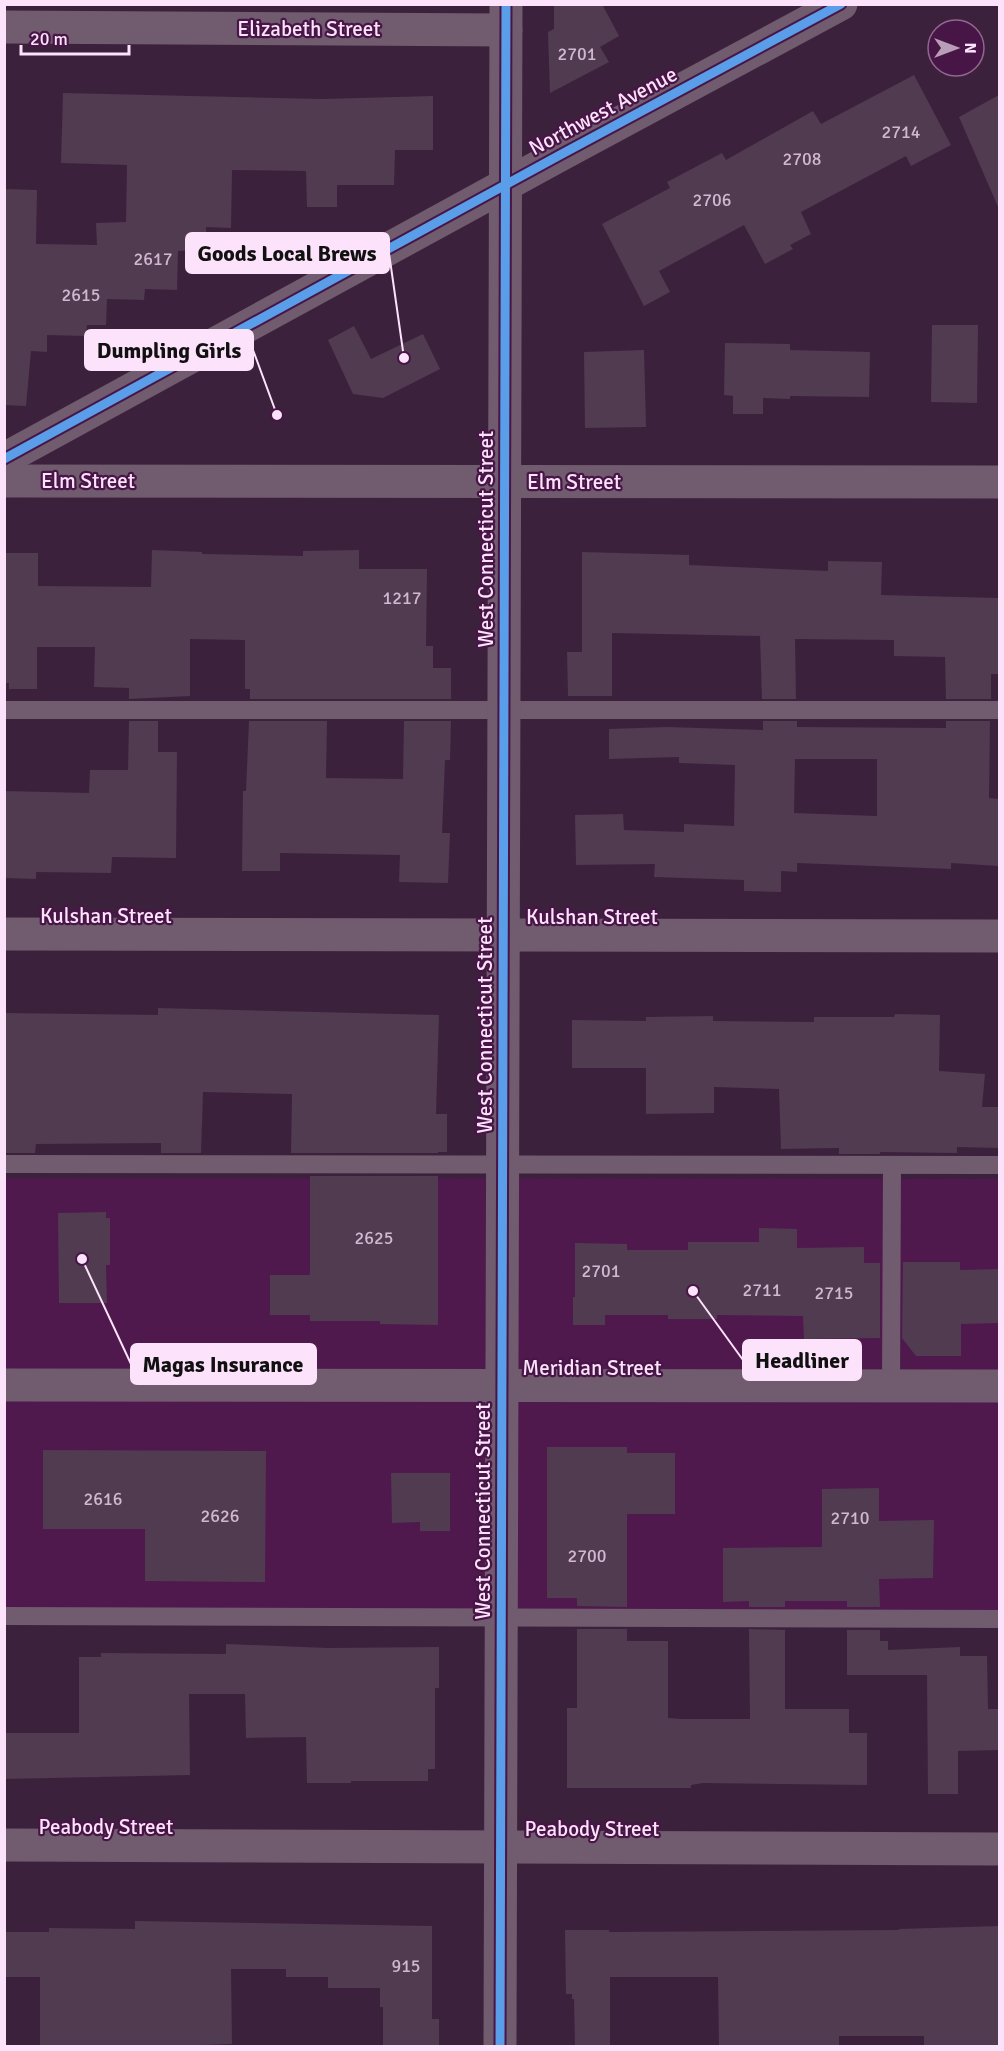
<svg xmlns="http://www.w3.org/2000/svg" width="1004" height="2051" font-family="Signika,sans-serif">
  <rect width="100%" height="100%" fill="#3c213c"/>
  <polygon fill="#4f194e" points="5,1178 999,1179 999,1610 5,1609"/>
  <g fill="#513b50" fill-rule="evenodd">
    <polygon points="554,4 602,4 619,36 600,47 609,62 550,93 548,32 554,29"/>
    <polygon points="914,75 951,145 911,166 906,156 801,212 811,234 790,245 793,249 765,264 744,225 659,271 670,292 644,306 602,224 670,188 667,182 722,153 726,160 813,111 821,124"/>
    <polygon points="63,93 322,99 433,96 433,150 395,150 394,185 337,185 337,207 307,207 306,171 232,170 231,228 206,227 207,250 178,251 177,290 145,289 144,300 107,299 106,325 87,325 86,336 47,335 47,352 31,351 26,406 4,405 6,229 4,229 4,189 37,190 36,244 97,245 96,223 126,222 127,165 61,163"/>
    <polygon points="999,95 999,209 959,117"/>
    <polygon points="932,325 978,325 977,403 931,402"/>
    <polygon points="354,326 371,359 423,334 440,369 383,398 353,394 328,340"/>
    <polygon points="725,343 790,344 790,350 870,352 869,397 790,396 790,399 763,398 763,414 733,414 733,396 724,395"/>
    <polygon points="644,350 646,427 585,428 584,352"/>
    <polygon points="152,550 202,552 202,554 303,556 303,551 359,550 359,569 427,569 426,646 433,646 433,668 451,668 451,699 250,699 250,689 245,689 245,640 190,639 190,696 129,699 129,688 94,687 95,647 37,647 37,689 9,689 9,683 4,683 4,553 38,553 38,586 151,587"/>
    <polygon points="582,552 689,555 689,565 828,571 828,561 882,562 881,595 999,598 999,674 991,674 991,699 946,699 945,657 894,656 894,640 795,639 796,699 762,699 760,636 612,633 612,696 568,696 567,652 582,652"/>
    <polygon points="129,721 158,721 158,752 177,752 176,858 112,857 111,873 36,872 36,879 4,878 4,791 89,793 90,770 128,770"/>
    <polygon points="249,721 327,721 326,778 403,779 404,721 451,721 450,760 445,760 442,833 450,833 448,883 399,882 400,855 280,853 280,871 242,871 243,791 246,791"/>
    <path d="M763,721H797V727L946,728V721H990L989,798L999,799V866L951,863V869L797,863V872L781,871V892L744,891V880L654,877L655,864L576,865L575,815L623,814L624,830L684,832V824L734,826L735,765L679,763V757L609,759V729L667,727L763,730ZM795,759H877V816L794,813Z"/>
    <polygon points="158,1008 439,1015 436,1114 447,1114 447,1152 438,1152 438,1153 291,1153 292,1094 203,1092 201,1153 161,1153 161,1143 36,1144 35,1153 4,1153 4,1013 158,1015"/>
    <polygon points="895,1014 940,1015 939,1071 985,1074 982,1107 999,1107 999,1148 957,1147 957,1153 880,1152 880,1154 839,1154 839,1148 781,1149 779,1089 714,1087 714,1113 646,1114 646,1068 572,1068 572,1020 646,1021 646,1017 713,1016 713,1021 814,1022 814,1017 894,1017"/>
    <polygon points="310,1176 438,1176 438,1325 380,1324 380,1321 310,1321 310,1315 270,1315 270,1275 310,1275"/>
    <polygon points="106,1212 106,1218 110,1218 110,1265 106,1265 107,1303 59,1303 58,1213"/>
    <polygon points="759,1228 797,1229 797,1248 864,1247 864,1263 880,1263 880,1338 804,1339 803,1316 717,1315 717,1319 668,1319 668,1315 605,1315 605,1325 573,1325 573,1297 575,1297 575,1243 627,1244 627,1250 688,1250 688,1242 759,1242"/>
    <polygon points="903,1262 960,1262 960,1270 999,1269 999,1323 961,1324 961,1356 916,1356 902,1338"/>
    <polygon points="547,1447 627,1447 627,1453 675,1453 675,1514 627,1514 627,1607 577,1606 577,1598 547,1598"/>
    <polygon points="43,1450 266,1451 265,1582 145,1581 145,1529 43,1529"/>
    <polygon points="391,1473 450,1473 450,1531 420,1531 420,1522 392,1523"/>
    <polygon points="879,1488 879,1521 934,1520 933,1578 879,1579 880,1607 847,1607 847,1601 785,1601 785,1607 749,1607 749,1601 723,1602 723,1548 822,1547 822,1489"/>
    <polygon points="577,1629 627,1629 627,1641 668,1641 668,1718 682,1719 750,1719 749,1629 785,1630 785,1709 849,1709 849,1733 867,1733 867,1785 703,1783 691,1785 691,1788 567,1788 567,1708 577,1708"/>
    <polygon points="847,1630 880,1630 880,1641 888,1641 888,1650 960,1647 960,1656 987,1656 988,1709 999,1709 999,1750 958,1751 958,1794 928,1794 927,1675 847,1675"/>
    <polygon points="226,1644 328,1648 439,1647 439,1688 435,1688 435,1769 428,1769 428,1781 351,1781 351,1783 307,1783 306,1737 246,1738 245,1694 189,1694 190,1775 4,1779 4,1733 79,1733 79,1657 101,1657 101,1653 226,1654"/>
    <polygon points="135,1921 432,1926 432,2019 439,2019 439,2046 383,2046 383,2007 380,2007 380,1988 328,1988 328,1977 286,1977 286,1969 231,1969 232,2044 177,2046 40,2046 40,1977 4,1977 4,1932 49,1932 49,1928 135,1929"/>
    <polygon points="999,1926 999,2046 924,2046 924,2036 839,2036 839,2046 719,2046 718,1977 610,1977 610,2046 575,2046 574,1999 572,1999 572,1994 566,1994 565,1930 609,1930 609,1932 899,1930 899,1929"/>
  </g>
  <g fill="none" stroke-linecap="round" stroke-linejoin="round">
    <g stroke="#705b6f" stroke-width="18">
      <polyline points="4,710 1000,710"/>
      <polyline points="4,1164 1000,1165"/>
      <polyline points="891,1386 892,1165"/>
      <polyline points="4,1616 1000,1619"/>
    </g>
    <g stroke="#705b6f" stroke-width="33">
      <polyline points="4,27 506,30"/>
      <polyline points="4,481 1000,482"/>
      <polyline points="4,934 1000,936"/>
      <polyline points="4,1845 1000,1849"/>
      <polyline points="500,2046 506,4"/>
    </g>
    <g stroke="#705b6f" stroke-width="33">
      <polyline points="4,459 560,155 841,4"/>
      <polyline points="4,1385 1000,1386"/>
    </g>
    <defs>
      <g id="cycleway">
        <polyline points="4,459 560,155 841,4"/>
        <polyline points="500,2046 506,4"/>
      </g>
    </defs>
    <use href="#cycleway" stroke="#481547" stroke-width="13"/>
    <use href="#cycleway" stroke="#5a9eea" stroke-width="9"/>
  </g>
  <g text-anchor="middle" stroke-width="4.5" stroke-linejoin="round" paint-order="stroke">
    <g font-size="18" fill="#d1b8d0">
      <text x="577" y="60">2701</text>
      <text x="901" y="138">2714</text>
      <text x="802" y="165">2708</text>
      <text x="712" y="206">2706</text>
      <text x="153" y="265">2617</text>
      <text x="81" y="301">2615</text>
      <text x="402" y="604">1217</text>
      <text x="374" y="1244">2625</text>
      <text x="601" y="1277">2701</text>
      <text x="762" y="1296">2711</text>
      <text x="834" y="1299">2715</text>
      <text x="103" y="1505">2616</text>
      <text x="220" y="1522">2626</text>
      <text x="850" y="1524">2710</text>
      <text x="587" y="1562">2700</text>
      <text x="406" y="1972">915</text>
    </g>
    <g font-size="21" fill="#fce2fa" stroke="#481547">
      <text x="309" y="36">Elizabeth Street</text>
      <text transform="translate(603 111) rotate(-28)" y="7">Northwest Avenue</text>
      <text x="88" y="488">Elm Street</text>
      <text x="574" y="489">Elm Street</text>
      <text transform="translate(486 539) rotate(-90)" y="7">West Connecticut Street</text>
      <text x="106" y="923">Kulshan Street</text>
      <text x="592" y="924">Kulshan Street</text>
      <text transform="translate(485 1025) rotate(-90)" y="7">West Connecticut Street</text>
      <text x="592" y="1375">Meridian Street</text>
      <text transform="translate(483 1511) rotate(-90)" y="7">West Connecticut Street</text>
      <text x="106" y="1834">Peabody Street</text>
      <text x="592" y="1836">Peabody Street</text>
    </g>
  </g>
  <path fill="none" stroke="#fce2fa" stroke-width="2" d="M404 358L389 253M277 415L253 350M693 1291L743 1360M82 1259L131 1364"/>
  <g fill="#fce2fa" stroke="#481547" stroke-width="2">
    <circle cx="404" cy="358" r="6"/>
    <circle cx="277" cy="415" r="6"/>
    <circle cx="693" cy="1291" r="6"/>
    <circle cx="82" cy="1259" r="6"/>
  </g>
  <g fill="#fce2fa" stroke="#fce2fa" stroke-width="2">
    <rect x="186" y="233" width="203" height="40" rx="6"/>
    <rect x="85" y="330" width="168" height="40" rx="6"/>
    <rect x="743" y="1340" width="118" height="40" rx="6"/>
    <rect x="131" y="1344" width="185" height="40" rx="6"/>
  </g>
  <g font-size="22" text-anchor="middle" font-weight="bold" fill="#111">
    <text x="287" y="261">Goods Local Brews</text>
    <text x="169" y="358">Dumpling Girls</text>
    <text x="802" y="1368">Headliner</text>
    <text x="223" y="1372">Magas Insurance</text>
  </g>
  <rect width="1004" height="2051" fill="none" stroke="#fce2fa" stroke-width="12"/>
  <g transform="translate(956 48) rotate(90)"><circle r="28" fill="#481547" stroke="#90678f" stroke-width="1.5"/>
  <path d="M0-4.5L10 22L0 15L-10 22Z" fill="#b99eb8"/>
  <text y="-9" font-size="16" font-weight="bold" text-anchor="middle" fill="#fce2fa">N</text>
  </g>
  <path d="M21 45v9h108v-9" fill="none" stroke="#fce2fa" stroke-width="3"/>
  <text x="30" y="45" font-size="18" fill="#fce2fa" stroke="#481547" stroke-width="4.5" paint-order="stroke">20 m</text>
</svg>
